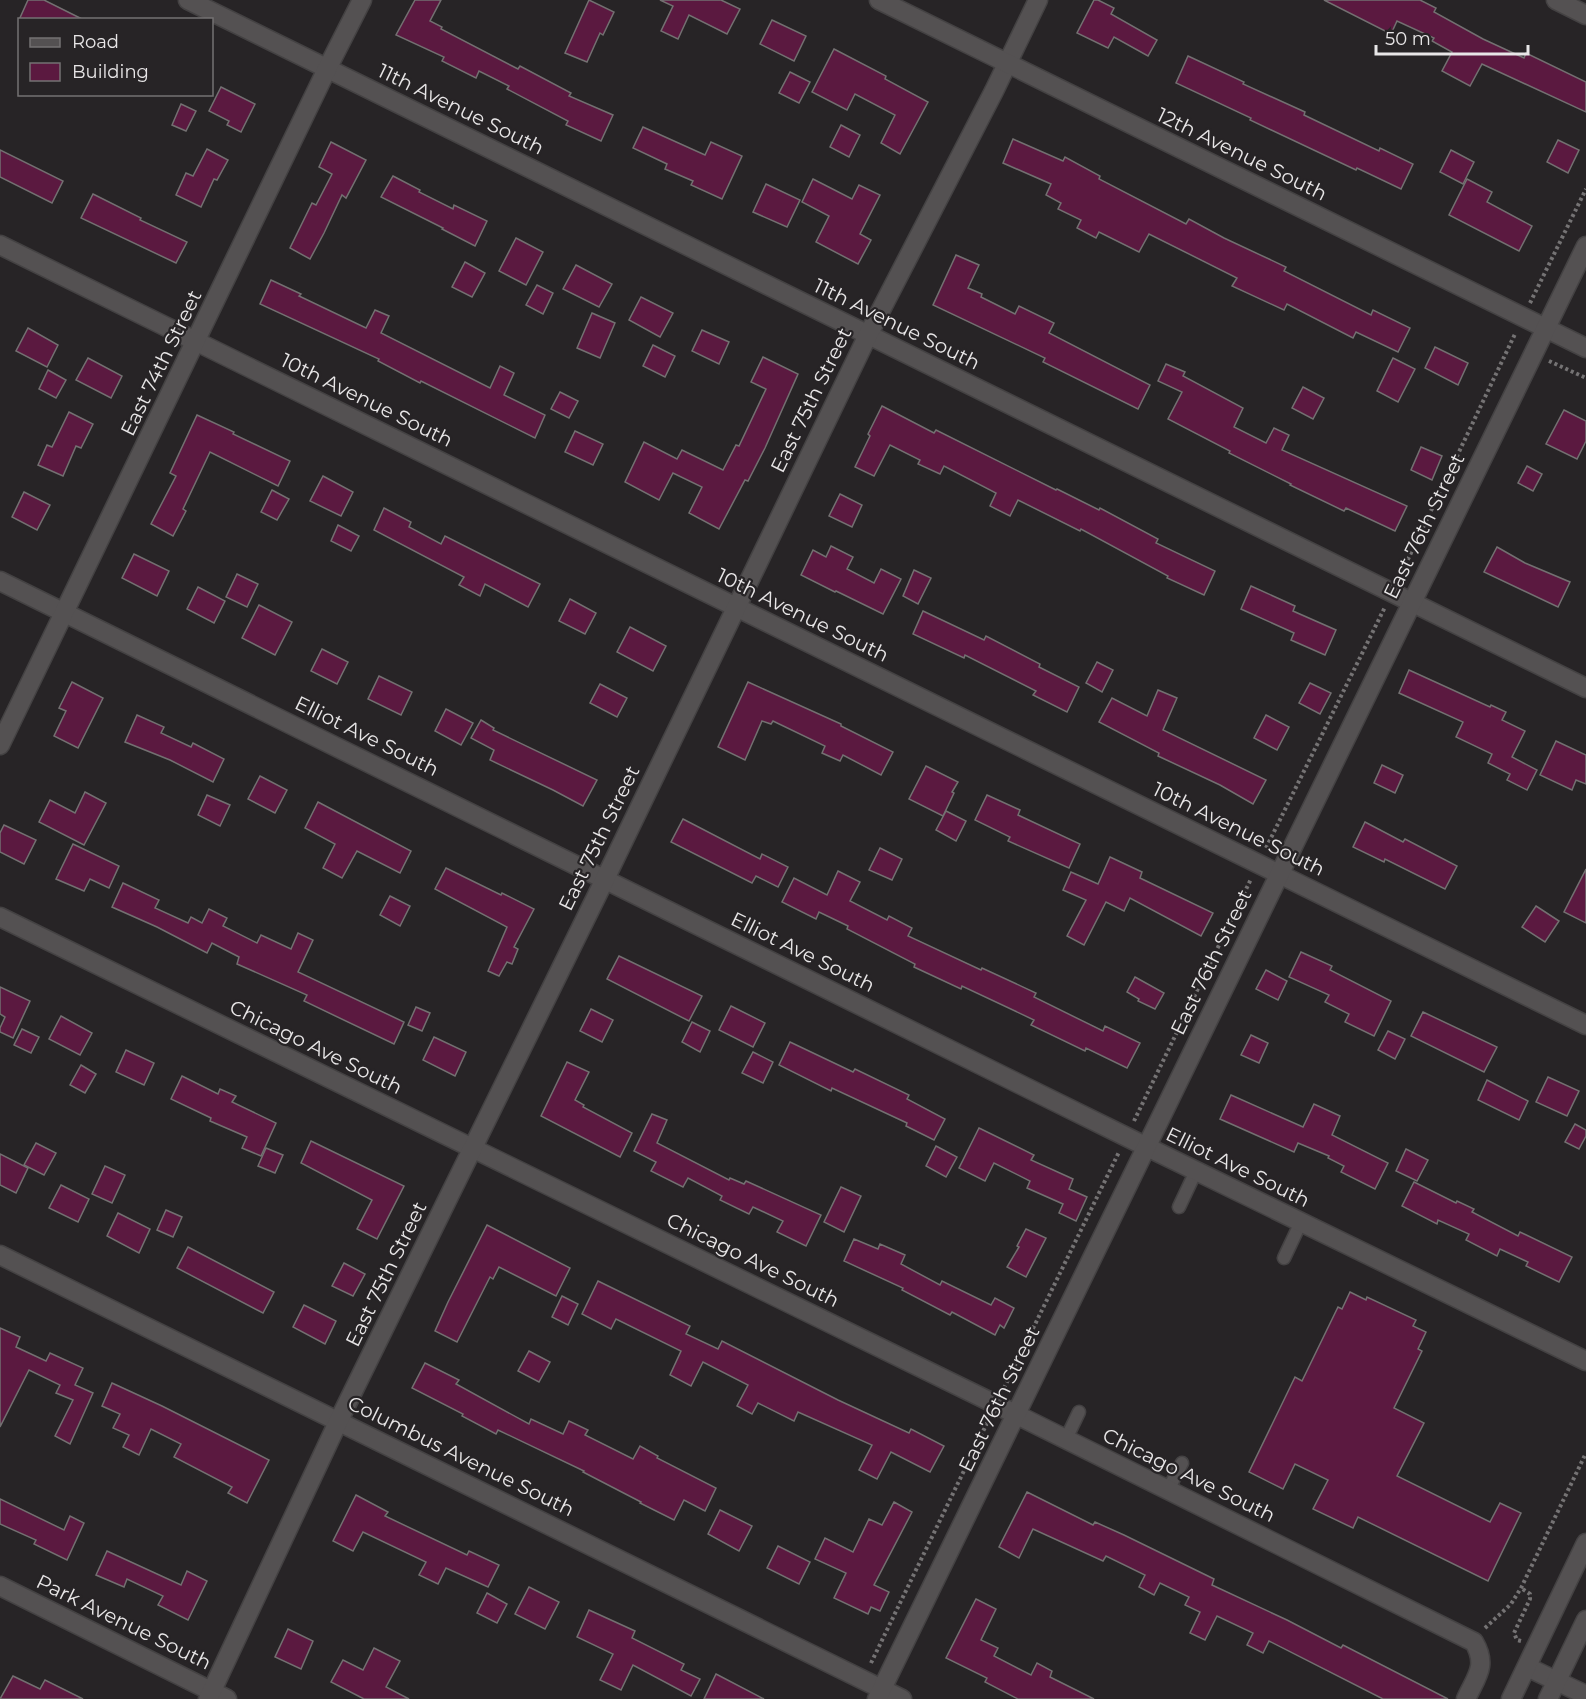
<svg xmlns="http://www.w3.org/2000/svg" width="1586" height="1699" font-family="Montserrat,sans-serif">
  <rect width="100%" height="100%" fill="#272426"/>
  <g fill="#5b1940" stroke="#737071" stroke-width="1.5">
    <polygon points="28,0 44,0 84,20 19,20"/>
    <polygon points="415,0 441,0 430,21 442,27 441,29 518,69 520,66 571,93 569,96 613,115 601,141 566,125 568,121 507,89 509,86 479,71 476,78 442,61 444,57 396,35"/>
    <polygon points="589,0 614,12 603,35 600,33 587,62 565,53"/>
    <polygon points="660,0 721,0 740,9 727,34 689,15 678,39 661,31 673,6"/>
    <polygon points="1094,0 1098,0 1114,8 1111,14 1157,40 1148,56 1114,37 1108,48 1077,33"/>
    <polygon points="1324,0 1420,0 1436,8 1434,12 1483,39 1524,58 1526,53 1586,82 1586,112 1482,64 1470,86 1442,71 1452,52 1432,41 1434,38 1397,21 1391,34"/>
    <polygon points="772,20 806,36 794,61 760,44"/>
    <polygon points="834,49 886,76 885,79 928,102 900,154 881,143 895,115 855,94 847,110 812,92"/>
    <polygon points="1188,56 1244,82 1243,84 1305,112 1304,115 1379,151 1380,148 1413,164 1401,189 1357,168 1356,170 1250,120 1251,118 1176,83"/>
    <polygon points="790,72 810,82 799,103 779,93"/>
    <polygon points="221,87 255,104 241,132 227,125 229,121 209,111"/>
    <polygon points="181,104 196,111 186,131 172,125"/>
    <polygon points="841,125 860,135 849,157 830,147"/>
    <polygon points="643,127 705,155 711,142 742,156 722,199 691,185 693,181 665,169 667,164 633,148"/>
    <polygon points="1013,139 1063,161 1065,157 1100,176 1099,179 1186,224 1189,219 1224,238 1286,267 1284,271 1371,315 1373,310 1410,328 1398,352 1356,332 1353,338 1287,304 1284,310 1232,286 1237,278 1149,234 1139,252 1099,232 1096,238 1077,228 1081,220 1058,209 1061,203 1046,195 1051,184 1003,163"/>
    <polygon points="1558,140 1579,150 1568,173 1547,162"/>
    <polygon points="331,142 366,160 346,198 342,195 324,233 310,259 290,248 312,203 316,205 332,174 319,167"/>
    <polygon points="207,149 228,160 217,180 214,179 201,207 176,195 186,173 193,176"/>
    <polygon points="0,150 63,181 52,203 0,177"/>
    <polygon points="1451,150 1474,162 1463,184 1440,172"/>
    <polygon points="393,176 420,190 419,192 453,209 454,205 487,221 475,246 442,229 443,228 381,197"/>
    <polygon points="813,179 852,199 859,185 880,195 860,234 871,240 858,264 816,242 829,216 802,202"/>
    <polygon points="1467,179 1492,192 1487,202 1532,226 1519,251 1449,215"/>
    <polygon points="766,184 800,200 787,227 753,212"/>
    <polygon points="93,194 141,218 140,220 187,242 176,263 81,218"/>
    <polygon points="516,238 543,252 526,285 499,271"/>
    <polygon points="956,255 979,265 968,288 982,294 981,297 1015,314 1019,306 1054,323 1049,333 1150,385 1138,409 1043,362 1045,358 933,305"/>
    <polygon points="465,262 485,273 472,297 452,287"/>
    <polygon points="576,265 612,284 599,307 563,289"/>
    <polygon points="271,280 301,294 299,296 366,328 375,310 389,316 381,333 490,388 500,366 514,373 504,395 545,415 535,438 421,381 420,383 378,361 379,359 260,304"/>
    <polygon points="537,285 553,293 543,314 526,305"/>
    <polygon points="641,297 673,313 660,337 629,320"/>
    <polygon points="592,313 615,323 600,358 577,348"/>
    <polygon points="28,328 58,345 47,367 16,351"/>
    <polygon points="702,330 729,342 719,364 692,351"/>
    <polygon points="653,345 675,356 665,377 643,366"/>
    <polygon points="1435,347 1468,363 1458,385 1425,368"/>
    <polygon points="763,357 798,374 765,448 748,481 745,480 719,529 689,513 702,487 673,473 659,500 625,482 644,442 677,459 682,450 723,470 736,445 739,446 766,389 751,382"/>
    <polygon points="88,358 122,376 111,398 76,380"/>
    <polygon points="1393,358 1415,369 1398,402 1377,391"/>
    <polygon points="1166,364 1185,372 1183,376 1243,408 1234,427 1266,443 1274,428 1289,435 1282,450 1407,506 1395,531 1346,508 1344,511 1290,485 1291,484 1229,453 1230,451 1168,419 1182,392 1158,381"/>
    <polygon points="48,370 66,380 56,398 39,389"/>
    <polygon points="1303,387 1324,398 1313,419 1292,408"/>
    <polygon points="560,392 578,401 569,418 551,409"/>
    <polygon points="882,406 934,433 936,430 1056,490 1057,489 1099,510 1100,508 1158,539 1156,543 1215,571 1204,595 1167,578 1168,576 1081,529 1080,531 1018,500 1010,516 990,506 996,493 944,466 940,474 918,464 920,460 890,445 874,476 855,467 870,436 868,434"/>
    <polygon points="1564,410 1586,421 1586,441 1577,459 1546,444"/>
    <polygon points="69,412 93,424 81,448 76,446 63,476 38,465 47,445 52,447"/>
    <polygon points="197,415 234,432 233,434 290,461 278,486 210,452 183,509 186,511 173,536 151,524 176,476 170,473"/>
    <polygon points="575,431 603,444 593,465 565,452"/>
    <polygon points="1421,447 1442,456 1432,480 1411,470"/>
    <polygon points="1527,466 1542,474 1533,491 1518,483"/>
    <polygon points="323,476 353,492 341,516 310,501"/>
    <polygon points="272,490 289,499 277,520 261,512"/>
    <polygon points="24,492 50,505 37,530 12,517"/>
    <polygon points="840,494 862,505 852,527 829,516"/>
    <polygon points="384,508 411,522 409,527 441,544 445,536 540,584 528,607 485,584 480,596 459,585 464,577 374,530"/>
    <polygon points="338,525 359,536 351,551 331,541"/>
    <polygon points="831,546 853,557 847,569 874,583 881,569 901,579 883,614 836,591 835,592 801,575 813,550 826,557"/>
    <polygon points="1497,547 1525,563 1570,582 1558,607 1484,572"/>
    <polygon points="134,554 169,571 157,596 122,578"/>
    <polygon points="914,570 931,578 918,604 903,596"/>
    <polygon points="237,574 258,584 247,607 226,597"/>
    <polygon points="1251,586 1295,606 1293,611 1336,630 1325,655 1291,640 1294,633 1241,609"/>
    <polygon points="198,587 225,601 214,623 187,609"/>
    <polygon points="570,599 596,613 585,634 559,621"/>
    <polygon points="259,605 292,622 275,655 242,638"/>
    <polygon points="923,611 984,640 986,636 1040,664 1039,667 1079,687 1067,712 1033,695 1036,691 965,655 964,658 913,634"/>
    <polygon points="630,627 666,646 653,671 617,652"/>
    <polygon points="322,649 348,662 337,684 311,671"/>
    <polygon points="1097,662 1113,670 1102,692 1086,683"/>
    <polygon points="1409,670 1490,707 1491,705 1506,712 1502,720 1525,731 1512,757 1537,770 1527,790 1507,780 1510,774 1488,763 1492,754 1456,737 1463,722 1399,693"/>
    <polygon points="379,676 412,692 401,715 368,699"/>
    <polygon points="72,682 103,698 78,748 54,736 66,711 59,708"/>
    <polygon points="748,682 841,724 841,726 893,752 881,775 843,755 840,761 822,753 825,746 773,721 771,724 762,721 745,760 718,747"/>
    <polygon points="1310,683 1331,693 1320,714 1299,703"/>
    <polygon points="600,684 627,698 617,717 590,703"/>
    <polygon points="1158,690 1177,698 1163,730 1266,780 1253,804 1220,785 1158,756 1159,753 1099,722 1112,698 1147,716"/>
    <polygon points="446,709 473,723 461,745 435,731"/>
    <polygon points="137,715 164,727 161,733 191,747 193,743 224,759 213,782 170,760 125,742"/>
    <polygon points="1266,715 1289,727 1277,750 1254,738"/>
    <polygon points="481,720 494,728 493,730 597,780 583,806 553,790 490,760 494,750 471,738"/>
    <polygon points="1556,741 1586,755 1586,784 1576,780 1572,790 1540,775"/>
    <polygon points="1382,765 1403,775 1395,793 1374,783"/>
    <polygon points="926,766 958,782 952,792 954,793 943,816 909,799"/>
    <polygon points="260,776 287,790 275,813 248,799"/>
    <polygon points="85,792 106,803 84,845 39,822 50,800 75,813"/>
    <polygon points="207,795 230,805 220,826 198,815"/>
    <polygon points="987,795 1020,810 1018,815 1080,844 1069,868 1008,841 1010,837 975,820"/>
    <polygon points="318,802 411,851 400,873 357,851 342,878 323,868 335,844 305,828"/>
    <polygon points="946,811 966,821 956,841 936,830"/>
    <polygon points="683,819 760,859 762,854 788,867 778,887 756,876 752,883 671,842"/>
    <polygon points="1365,822 1403,842 1405,839 1457,866 1445,889 1385,859 1384,862 1353,847"/>
    <polygon points="4,825 36,840 24,864 0,852 0,833"/>
    <polygon points="73,844 119,866 109,888 90,879 84,891 56,879"/>
    <polygon points="880,848 902,859 892,880 869,870"/>
    <polygon points="1110,857 1142,872 1140,878 1213,913 1201,936 1130,898 1124,911 1106,902 1084,945 1067,936 1086,900 1063,890 1071,872 1098,884"/>
    <polygon points="446,868 501,895 502,893 534,909 514,947 518,949 512,964 507,962 499,976 488,971 507,927 435,889"/>
    <polygon points="1586,869 1586,923 1564,912"/>
    <polygon points="838,871 860,882 850,901 887,920 889,916 912,928 908,936 981,970 982,968 1036,993 1034,997 1103,1031 1105,1026 1140,1043 1127,1068 1086,1048 1085,1051 1031,1025 1034,1020 962,986 961,989 914,967 915,964 847,929 848,926 819,912 816,919 782,902 794,878 827,895"/>
    <polygon points="123,883 159,900 155,908 188,923 191,917 202,923 209,909 227,918 223,926 257,943 261,935 291,949 298,933 313,940 298,972 404,1022 394,1044 304,1001 307,995 237,964 239,957 212,943 207,953 157,927 112,907"/>
    <polygon points="390,896 410,906 400,926 380,915"/>
    <polygon points="1536,906 1559,921 1545,942 1522,927"/>
    <polygon points="1301,952 1332,966 1330,970 1391,1001 1374,1036 1345,1022 1349,1014 1325,1002 1329,995 1289,977"/>
    <polygon points="619,956 702,996 689,1021 607,979"/>
    <polygon points="1266,970 1287,981 1278,1000 1256,989"/>
    <polygon points="1135,977 1164,993 1155,1009 1138,1001 1139,999 1127,992"/>
    <polygon points="0,987 30,1001 13,1038 0,1032 0,1028 5,1017 0,1014"/>
    <polygon points="731,1006 765,1023 753,1047 719,1030"/>
    <polygon points="416,1007 430,1013 422,1031 408,1025"/>
    <polygon points="591,1009 613,1020 602,1042 580,1031"/>
    <polygon points="1423,1012 1497,1047 1484,1072 1411,1036"/>
    <polygon points="61,1016 92,1033 80,1055 49,1039"/>
    <polygon points="692,1022 710,1031 700,1052 682,1042"/>
    <polygon points="22,1029 39,1037 31,1053 14,1045"/>
    <polygon points="1388,1031 1405,1039 1395,1059 1378,1050"/>
    <polygon points="1251,1035 1268,1043 1259,1063 1241,1055"/>
    <polygon points="434,1037 466,1052 455,1076 423,1060"/>
    <polygon points="790,1042 853,1072 855,1069 909,1095 907,1099 945,1119 934,1140 906,1126 907,1123 832,1088 831,1091 779,1065"/>
    <polygon points="126,1050 154,1063 144,1085 116,1072"/>
    <polygon points="753,1052 773,1062 763,1083 742,1073"/>
    <polygon points="567,1062 589,1072 575,1100 584,1105 583,1107 632,1133 620,1157 541,1116"/>
    <polygon points="81,1065 96,1074 85,1093 70,1085"/>
    <polygon points="182,1076 218,1094 220,1089 236,1096 232,1102 276,1123 261,1156 242,1148 247,1137 210,1121 211,1118 171,1099"/>
    <polygon points="1548,1077 1579,1091 1567,1116 1536,1102"/>
    <polygon points="1487,1080 1528,1101 1519,1120 1478,1100"/>
    <polygon points="1231,1095 1303,1127 1314,1104 1340,1116 1332,1135 1388,1163 1375,1189 1341,1172 1344,1166 1328,1158 1329,1156 1298,1143 1294,1152 1220,1119"/>
    <polygon points="652,1114 667,1120 657,1143 729,1180 730,1178 744,1184 746,1181 821,1215 806,1246 777,1232 783,1221 753,1207 749,1214 720,1200 722,1196 688,1178 683,1187 651,1171 656,1162 634,1151"/>
    <polygon points="1575,1124 1586,1130 1586,1136 1579,1149 1565,1142"/>
    <polygon points="979,1128 1034,1155 1031,1160 1073,1179 1069,1189 1087,1197 1076,1221 1059,1213 1063,1204 1027,1188 1030,1181 994,1163 985,1181 959,1168"/>
    <polygon points="311,1141 404,1186 377,1239 357,1229 372,1200 301,1163"/>
    <polygon points="36,1143 56,1153 44,1175 24,1165"/>
    <polygon points="936,1146 957,1157 946,1177 926,1166"/>
    <polygon points="266,1148 283,1155 275,1173 258,1166"/>
    <polygon points="1406,1149 1428,1160 1417,1181 1396,1171"/>
    <polygon points="0,1154 28,1168 16,1193 0,1185"/>
    <polygon points="105,1166 125,1175 112,1203 92,1194"/>
    <polygon points="1414,1182 1456,1203 1457,1201 1474,1209 1472,1212 1518,1236 1520,1232 1572,1257 1559,1282 1526,1266 1528,1262 1500,1249 1497,1256 1466,1240 1469,1234 1438,1220 1437,1224 1402,1206"/>
    <polygon points="61,1185 89,1199 78,1222 49,1208"/>
    <polygon points="841,1187 861,1196 844,1232 824,1222"/>
    <polygon points="166,1210 182,1217 173,1237 157,1230"/>
    <polygon points="118,1213 150,1229 139,1253 107,1236"/>
    <polygon points="487,1225 570,1268 556,1296 499,1267 493,1279 490,1277 457,1342 435,1331 448,1302"/>
    <polygon points="1026,1229 1046,1238 1026,1277 1007,1267 1019,1247 1017,1246"/>
    <polygon points="854,1239 878,1249 880,1244 905,1255 901,1264 940,1285 942,1281 991,1305 995,1298 1014,1308 1004,1328 1000,1325 995,1335 952,1312 950,1315 902,1290 903,1288 844,1261"/>
    <polygon points="188,1247 274,1292 263,1313 177,1268"/>
    <polygon points="344,1263 365,1274 353,1296 332,1286"/>
    <polygon points="598,1281 690,1326 686,1334 718,1349 722,1341 838,1400 909,1433 911,1429 944,1446 930,1472 891,1452 877,1479 859,1470 872,1445 798,1412 794,1421 758,1403 752,1414 737,1406 748,1385 703,1362 691,1386 670,1375 681,1351 616,1319 611,1329 582,1314"/>
    <polygon points="1350,1292 1366,1300 1367,1297 1416,1320 1413,1326 1426,1332 1418,1349 1422,1351 1394,1408 1424,1423 1397,1476 1490,1522 1500,1503 1521,1513 1488,1581 1358,1517 1353,1528 1313,1509 1328,1480 1295,1464 1283,1489 1249,1472 1295,1377 1302,1381 1338,1307 1342,1309"/>
    <polygon points="562,1296 578,1304 568,1325 552,1317"/>
    <polygon points="304,1305 336,1321 325,1344 293,1327"/>
    <polygon points="0,1328 20,1337 16,1347 46,1361 50,1353 83,1368 75,1385 93,1393 70,1444 55,1436 73,1400 56,1393 60,1385 29,1370 0,1427"/>
    <polygon points="529,1351 550,1362 539,1382 518,1371"/>
    <polygon points="425,1363 459,1380 456,1384 529,1424 531,1419 563,1434 569,1421 588,1430 585,1435 633,1459 640,1446 658,1456 657,1458 716,1488 705,1511 684,1500 674,1520 640,1503 641,1502 583,1472 584,1471 498,1430 496,1434 462,1416 463,1414 412,1388"/>
    <polygon points="112,1383 162,1406 269,1460 247,1503 228,1493 232,1487 174,1457 181,1444 151,1429 139,1455 123,1447 129,1435 113,1428 120,1414 102,1406"/>
    <polygon points="1027,1492 1093,1525 1095,1522 1124,1535 1214,1579 1212,1585 1287,1620 1341,1648 1343,1645 1448,1699 1383,1699 1269,1641 1263,1653 1247,1645 1253,1633 1217,1616 1205,1640 1190,1633 1200,1612 1185,1605 1189,1597 1160,1583 1154,1595 1139,1587 1145,1575 1106,1556 1103,1561 1033,1529 1019,1558 999,1547"/>
    <polygon points="356,1495 388,1512 385,1516 467,1555 469,1551 499,1565 488,1587 446,1568 438,1584 419,1575 426,1562 363,1532 353,1551 333,1541"/>
    <polygon points="0,1499 64,1530 70,1516 84,1523 67,1560 34,1544 36,1540 0,1524"/>
    <polygon points="894,1502 912,1512 874,1585 889,1592 880,1611 871,1607 868,1614 834,1598 846,1573 815,1559 825,1538 853,1552 869,1519 882,1525"/>
    <polygon points="720,1510 752,1526 739,1551 708,1534"/>
    <polygon points="778,1546 810,1562 799,1584 767,1568"/>
    <polygon points="107,1551 181,1585 187,1571 207,1581 188,1620 158,1605 163,1596 127,1579 124,1587 96,1575"/>
    <polygon points="529,1587 559,1602 545,1629 515,1614"/>
    <polygon points="487,1593 507,1604 497,1623 477,1613"/>
    <polygon points="976,1599 996,1609 981,1640 998,1648 994,1656 1031,1675 1037,1663 1052,1671 1050,1677 1094,1699 1018,1699 985,1682 987,1678 946,1658"/>
    <polygon points="589,1610 635,1631 632,1638 684,1664 681,1670 700,1679 691,1696 633,1665 621,1690 600,1680 613,1654 577,1637"/>
    <polygon points="288,1629 313,1641 301,1669 275,1657"/>
    <polygon points="374,1648 400,1661 386,1687 409,1699 364,1699 331,1682 343,1660 363,1670"/>
    <polygon points="716,1674 764,1699 704,1699"/>
    <polygon points="13,1676 40,1689 45,1680 83,1699 0,1699"/>
  </g>
  <g fill="none" stroke-linecap="round" stroke-linejoin="round">
    <defs>
      <g id="service">
        <polyline points="1179,1207 1196,1171"/>
        <polyline points="1284,1258 1301,1222"/>
        <polyline points="1066,1439 1079,1412"/>
        <polyline points="1168,1490 1182,1463"/>
      </g>
      <g id="minor">
        <polyline points="188,0 1586,688"/>
        <polyline points="1556,0 1586,15"/>
        <polyline points="0,245 1586,1025"/>
        <polyline points="0,581 1147,1147 1586,1361"/>
        <polyline points="0,745 327,69 362,0"/>
        <path d="M0,917L989,1401L1474,1642C1488,1666 1476,1677 1466,1699"/>
        <polyline points="0,1255 902,1699"/>
        <polyline points="0,1586 227,1699"/>
        <polyline points="1527,1667 1586,1695"/>
        <polyline points="208,1699 339,1420 605,879 868,335 994,91 1038,0"/>
      </g>
      <g id="tertiary">
        <polyline points="879,0 1586,348"/>
        <polyline points="877,1699 1586,246"/>
        <polyline points="1511,1699 1586,1543"/>
        <polyline points="1548,1699 1586,1620"/>
      </g>
    </defs>
    <use href="#service" stroke="#444243" stroke-width="15"/>
    <use href="#minor" stroke="#444243" stroke-width="21"/>
    <use href="#tertiary" stroke="#444243" stroke-width="21"/>
    <g stroke="#757374" stroke-width="4" stroke-dasharray="3 3" stroke-linecap="butt">
      <polyline points="1530,303 1586,189"/>
      <polyline points="1549,361 1586,378"/>
      <polyline points="1400,576 1515,334"/>
      <polyline points="1266,848 1385,607"/>
      <polyline points="1134,1121 1251,879"/>
      <polyline points="1004,1388 1119,1152"/>
      <polyline points="1485,1628 1511,1604 1521,1588 1586,1453"/>
      <polyline points="1521,1641 1517,1640 1514,1633 1530,1599 1530,1594 1521,1588"/>
      <polyline points="871,1663 989,1419"/>
    </g>
    <use href="#service" stroke="#545152" stroke-width="12"/>
    <use href="#minor" stroke="#545152" stroke-width="18"/>
    <use href="#tertiary" stroke="#545152" stroke-width="18"/>
  </g>
  <g text-anchor="middle" stroke-width="4.5" stroke-linejoin="round" paint-order="stroke">
    <g font-size="20" fill="#e8e6e7" stroke="#272426">
      <text transform="translate(461 109) rotate(26)" y="7">11th Avenue South</text>
      <text transform="translate(1242 154) rotate(26)" y="7">12th Avenue South</text>
      <text transform="translate(897 324) rotate(26)" y="7">11th Avenue South</text>
      <text transform="translate(161 363) rotate(-64)" y="7">East 74th Street</text>
      <text transform="translate(367 400) rotate(26)" y="7">10th Avenue South</text>
      <text transform="translate(811 400) rotate(-64)" y="7">East 75th Street</text>
      <text transform="translate(1424 526) rotate(-64)" y="7">East 76th Street</text>
      <text transform="translate(803 615) rotate(26)" y="7">10th Avenue South</text>
      <text transform="translate(367 736) rotate(26)" y="7">Elliot Ave South</text>
      <text transform="translate(1239 829) rotate(26)" y="7">10th Avenue South</text>
      <text transform="translate(599 838) rotate(-64)" y="7">East 75th Street</text>
      <text transform="translate(803 952) rotate(26)" y="7">Elliot Ave South</text>
      <text transform="translate(1211 962) rotate(-64)" y="7">East 76th Street</text>
      <text transform="translate(316 1047) rotate(26)" y="7">Chicago Ave South</text>
      <text transform="translate(1238 1167) rotate(26)" y="7">Elliot Ave South</text>
      <text transform="translate(753 1260) rotate(26)" y="7">Chicago Ave South</text>
      <text transform="translate(386 1274) rotate(-64)" y="7">East 75th Street</text>
      <text transform="translate(999 1399) rotate(-64)" y="7">East 76th Street</text>
      <text transform="translate(461 1456) rotate(26)" y="7">Columbus Avenue South</text>
      <text transform="translate(1189 1475) rotate(26)" y="7">Chicago Ave South</text>
      <text transform="translate(124 1622) rotate(26)" y="7">Park Avenue South</text>
    </g>
  </g>
  <rect x="18" y="18" width="195" height="78" fill="#272426" stroke="#747273" stroke-width="1.5"/>
  <rect x="30" y="38" width="30" height="9" fill="#545152" stroke="#747273" stroke-width="1.5"/>
  <text x="72" y="48" font-size="18" fill="#e8e6e7">Road</text>
  <rect x="30" y="63" width="30" height="18" fill="#5b1940" stroke="#747273" stroke-width="1.5"/>
  <text x="72" y="78" font-size="18" fill="#e8e6e7">Building</text>
  <path d="M1376 45v9h152v-9" fill="none" stroke="#e8e6e7" stroke-width="3"/>
  <text x="1385" y="45" font-size="18" fill="#e8e6e7" stroke="#272426" stroke-width="4.5" paint-order="stroke">50 m</text>
</svg>
